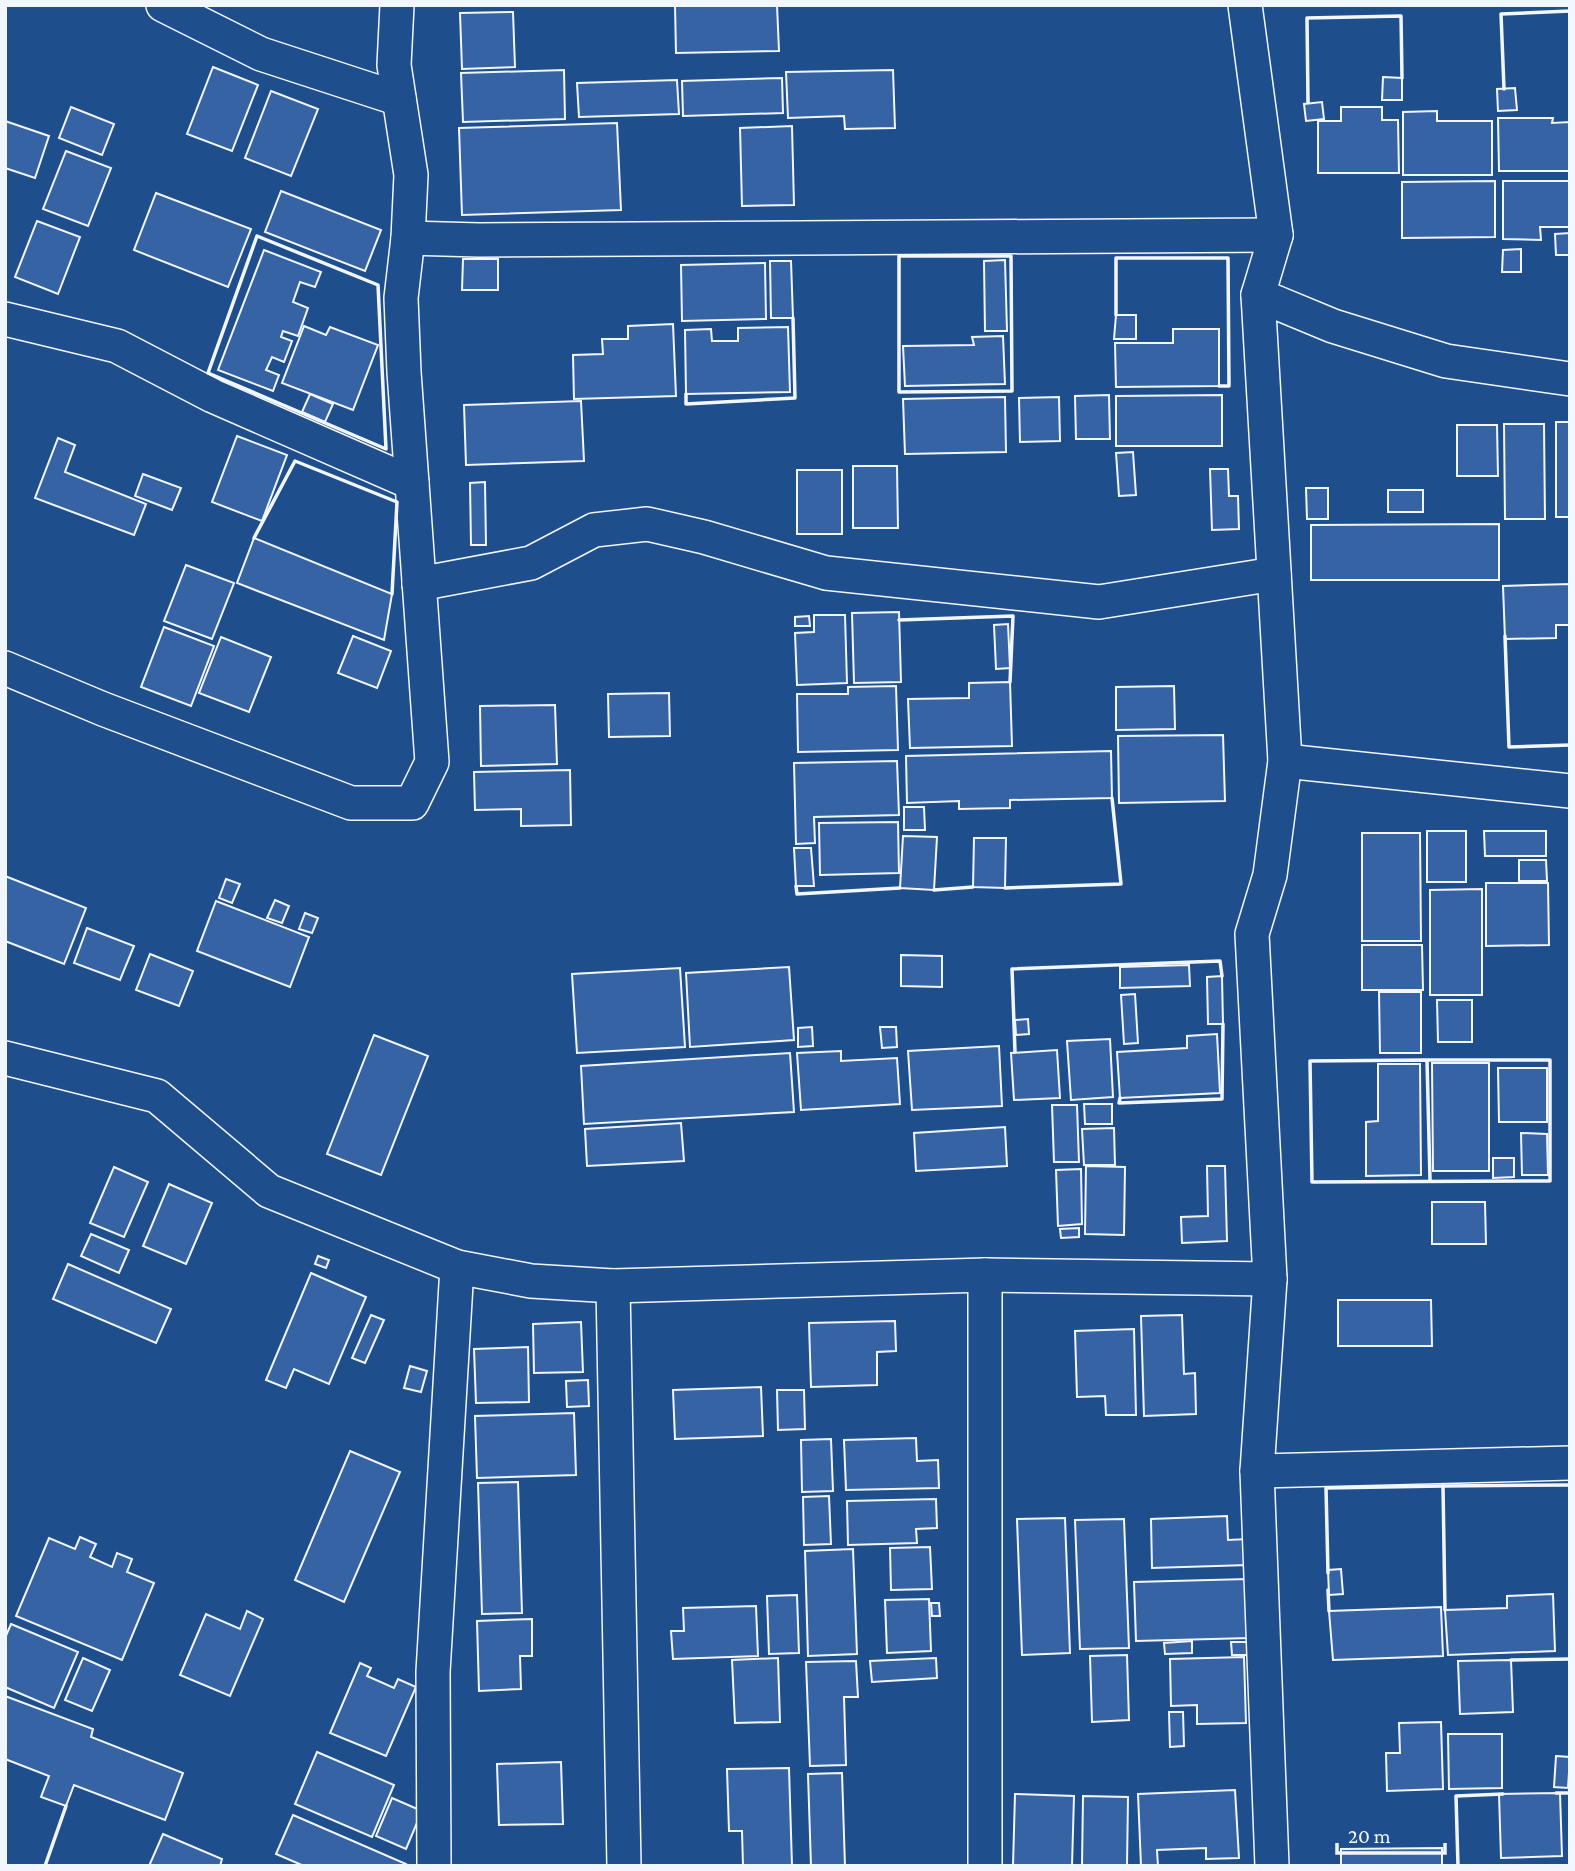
<svg xmlns="http://www.w3.org/2000/svg" width="1575" height="1871" font-family="'Crimson Pro',serif">
  <rect width="100%" height="100%" fill="#1f4e8c"/>
  <g fill="#3563a3" stroke="#f2f6ff" stroke-width="2">
    <polygon points="675,5 777,5 779,51 676,53"/>
    <polygon points="513,12 515,67 462,69 460,13"/>
    <polygon points="213,67 258,85 232,151 187,134"/>
    <polygon points="564,70 565,119 463,122 461,73"/>
    <polygon points="893,70 895,128 845,129 844,116 788,118 786,72"/>
    <polygon points="1383,77 1402,78 1402,100 1382,100"/>
    <polygon points="782,78 783,113 683,116 682,81"/>
    <polygon points="677,80 679,114 579,117 577,83"/>
    <polygon points="1515,88 1517,110 1498,111 1497,89"/>
    <polygon points="271,91 318,109 291,176 245,158"/>
    <polygon points="1322,102 1324,119 1306,121 1304,104"/>
    <polygon points="71,107 114,124 102,155 59,138"/>
    <polygon points="1341,107 1382,107 1382,120 1398,120 1399,173 1318,173 1318,121 1341,121"/>
    <polygon points="1437,111 1437,121 1492,121 1492,175 1403,175 1403,112"/>
    <polygon points="1498,118 1553,118 1552,123 1570,122 1570,171 1499,171"/>
    <polygon points="5,121 49,136 35,178 5,168"/>
    <polygon points="617,123 621,210 462,215 459,128"/>
    <polygon points="792,126 794,205 742,206 740,128"/>
    <polygon points="66,151 111,168 88,226 43,209"/>
    <polygon points="1495,181 1495,237 1402,238 1402,182"/>
    <polygon points="1503,181 1570,181 1570,227 1540,227 1541,240 1503,239"/>
    <polygon points="281,191 381,230 365,271 265,232"/>
    <polygon points="156,193 251,229 228,287 134,250"/>
    <polygon points="37,221 80,237 58,294 15,277"/>
    <polygon points="1570,233 1570,255 1556,255 1555,234"/>
    <polygon points="1521,249 1521,272 1502,272 1503,250"/>
    <polygon points="264,250 321,272 315,287 300,282 293,302 308,308 298,336 283,331 281,337 292,341 284,362 272,357 266,370 279,375 273,391 218,370"/>
    <polygon points="463,259 498,259 498,290 462,290"/>
    <polygon points="1005,260 1007,331 985,331 984,261"/>
    <polygon points="770,261 791,261 793,318 771,318"/>
    <polygon points="765,263 766,319 682,321 681,265"/>
    <polygon points="1116,315 1136,315 1136,339 1114,339"/>
    <polygon points="673,324 676,396 574,399 573,355 603,354 602,339 628,339 628,326"/>
    <polygon points="304,326 326,335 330,327 378,345 353,410 282,383"/>
    <polygon points="788,327 790,392 686,394 685,330 711,329 712,341 738,341 738,328"/>
    <polygon points="1173,329 1219,329 1219,386 1116,387 1115,343 1173,343"/>
    <polygon points="1003,336 1005,384 905,386 903,346 974,345 972,337"/>
    <polygon points="310,394 333,404 325,422 302,412"/>
    <polygon points="1109,395 1110,439 1076,439 1075,396"/>
    <polygon points="1222,395 1222,446 1116,446 1116,396"/>
    <polygon points="1005,397 1006,452 905,454 903,399"/>
    <polygon points="1059,397 1060,441 1020,442 1019,398"/>
    <polygon points="581,401 584,461 466,465 464,405"/>
    <rect x="1556" y="422" width="14" height="95"/>
    <polygon points="1504,424 1544,424 1545,519 1505,519"/>
    <polygon points="1457,425 1497,425 1498,476 1457,476"/>
    <polygon points="237,436 287,455 262,521 212,502"/>
    <polygon points="58,438 75,445 65,472 146,504 134,535 35,498"/>
    <polygon points="1133,452 1136,495 1119,496 1116,453"/>
    <polygon points="853,466 897,466 898,528 853,528"/>
    <polygon points="1210,469 1228,469 1229,496 1238,496 1239,529 1212,530"/>
    <rect x="797" y="470" width="45" height="64"/>
    <polygon points="143,474 181,488 172,510 135,496"/>
    <polygon points="485,482 486,545 471,545 470,483"/>
    <polygon points="1306,488 1328,488 1328,519 1307,519"/>
    <rect x="1388" y="490" width="35" height="22"/>
    <polygon points="1499,524 1499,580 1311,580 1311,525"/>
    <polygon points="254,538 392,594 384,640 237,583"/>
    <polygon points="186,565 234,583 212,639 164,621"/>
    <polygon points="1570,584 1570,625 1556,625 1556,638 1505,639 1503,586"/>
    <polygon points="899,612 901,682 854,683 852,613"/>
    <polygon points="814,615 845,615 847,683 797,685 795,633 814,632"/>
    <polygon points="809,616 810,626 795,626 795,617"/>
    <polygon points="1008,624 1010,668 996,669 994,625"/>
    <polygon points="164,627 214,646 191,706 141,687"/>
    <polygon points="353,636 391,651 377,688 338,673"/>
    <polygon points="221,637 271,657 249,712 199,693"/>
    <polygon points="1010,682 1012,746 910,748 908,699 969,698 969,683"/>
    <polygon points="896,686 898,750 798,752 797,694 848,694 848,687"/>
    <polygon points="1174,686 1175,729 1116,730 1116,687"/>
    <polygon points="669,693 670,736 609,737 608,694"/>
    <polygon points="555,705 557,764 481,766 480,706"/>
    <polygon points="1223,735 1225,801 1119,803 1118,736"/>
    <polygon points="1111,751 1112,798 1010,800 1010,808 959,809 959,801 907,803 906,756"/>
    <polygon points="897,761 899,815 814,817 815,843 796,844 794,763"/>
    <polygon points="570,770 571,825 521,826 521,809 475,810 474,772"/>
    <polygon points="904,807 924,807 925,830 904,830"/>
    <polygon points="898,822 899,873 820,875 819,823"/>
    <rect x="1427" y="831" width="39" height="51"/>
    <polygon points="1484,831 1546,831 1546,856 1485,856"/>
    <polygon points="1362,833 1420,833 1421,941 1362,941"/>
    <polygon points="903,836 937,837 934,890 900,888"/>
    <polygon points="974,838 1006,838 1005,888 973,887"/>
    <polygon points="794,848 811,848 814,886 796,886"/>
    <polygon points="1519,860 1546,860 1547,881 1519,881"/>
    <polygon points="5,876 86,908 64,964 5,941"/>
    <polygon points="226,879 240,884 232,903 219,898"/>
    <polygon points="1486,883 1548,883 1549,945 1486,946"/>
    <polygon points="1482,889 1482,995 1430,995 1430,890"/>
    <polygon points="275,900 289,906 282,923 267,918"/>
    <polygon points="216,901 309,937 290,987 197,951"/>
    <polygon points="305,913 318,918 312,933 299,929"/>
    <polygon points="87,928 134,946 120,980 74,963"/>
    <polygon points="1362,945 1422,945 1423,990 1362,990"/>
    <polygon points="150,954 193,971 179,1006 136,990"/>
    <polygon points="901,955 942,956 942,987 901,986"/>
    <polygon points="1189,965 1190,986 1120,988 1120,967"/>
    <polygon points="789,967 794,1040 690,1047 686,973"/>
    <polygon points="680,968 685,1047 577,1053 572,974"/>
    <polygon points="1222,976 1223,1024 1208,1024 1207,977"/>
    <polygon points="1379,992 1421,992 1421,1053 1380,1053"/>
    <polygon points="1135,994 1138,1043 1124,1044 1121,995"/>
    <polygon points="1437,1000 1472,1000 1472,1042 1438,1042"/>
    <polygon points="1028,1019 1029,1034 1016,1035 1015,1020"/>
    <polygon points="812,1027 813,1046 798,1047 798,1028"/>
    <polygon points="880,1027 896,1027 897,1047 882,1048"/>
    <polygon points="1217,1034 1220,1093 1120,1098 1117,1052 1187,1048 1187,1036"/>
    <polygon points="374,1035 428,1056 381,1175 327,1154"/>
    <polygon points="1110,1039 1113,1097 1071,1100 1067,1041"/>
    <polygon points="999,1046 1002,1106 912,1110 908,1051"/>
    <polygon points="1057,1050 1060,1098 1014,1100 1011,1053"/>
    <polygon points="841,1051 841,1061 897,1058 900,1104 801,1110 797,1053"/>
    <polygon points="790,1053 794,1112 584,1124 581,1066"/>
    <polygon points="1432,1063 1489,1063 1489,1171 1433,1171"/>
    <polygon points="1378,1064 1420,1064 1421,1175 1366,1176 1366,1122 1378,1121"/>
    <polygon points="1498,1068 1547,1068 1547,1122 1499,1122"/>
    <polygon points="1084,1104 1112,1104 1112,1124 1085,1124"/>
    <polygon points="1052,1105 1077,1105 1079,1162 1054,1162"/>
    <polygon points="681,1123 684,1161 587,1166 585,1129"/>
    <polygon points="1005,1127 1007,1166 916,1171 914,1133"/>
    <polygon points="1114,1128 1115,1165 1084,1165 1082,1129"/>
    <polygon points="1521,1133 1547,1134 1548,1175 1522,1175"/>
    <polygon points="1493,1158 1514,1158 1514,1177 1493,1178"/>
    <polygon points="1086,1166 1125,1167 1124,1235 1085,1234"/>
    <polygon points="1207,1166 1225,1166 1227,1241 1182,1243 1181,1217 1208,1216"/>
    <polygon points="114,1167 148,1182 124,1237 90,1223"/>
    <polygon points="1081,1169 1082,1224 1058,1226 1056,1170"/>
    <polygon points="169,1184 212,1203 186,1264 143,1246"/>
    <polygon points="1432,1202 1485,1202 1486,1244 1432,1244"/>
    <polygon points="1079,1228 1079,1237 1061,1238 1060,1229"/>
    <polygon points="91,1234 129,1250 119,1273 81,1256"/>
    <polygon points="318,1256 329,1260 326,1268 315,1264"/>
    <polygon points="68,1264 171,1309 156,1343 53,1299"/>
    <polygon points="311,1273 366,1297 329,1384 294,1369 286,1388 266,1380"/>
    <polygon points="1338,1300 1431,1300 1432,1346 1338,1346"/>
    <polygon points="371,1315 384,1320 365,1363 352,1358"/>
    <polygon points="1182,1315 1184,1374 1195,1373 1196,1414 1144,1416 1141,1316"/>
    <polygon points="895,1321 896,1351 877,1352 877,1385 811,1387 809,1323"/>
    <polygon points="581,1322 583,1372 534,1373 533,1324"/>
    <polygon points="1134,1329 1136,1415 1106,1415 1105,1396 1077,1397 1075,1331"/>
    <polygon points="528,1347 529,1402 476,1403 474,1349"/>
    <polygon points="410,1366 427,1371 421,1392 404,1388"/>
    <polygon points="588,1380 589,1406 567,1407 566,1381"/>
    <polygon points="761,1387 763,1436 675,1439 673,1390"/>
    <polygon points="777,1390 804,1390 805,1429 778,1430"/>
    <polygon points="574,1413 576,1475 477,1478 475,1416"/>
    <polygon points="916,1438 917,1461 938,1460 939,1488 846,1490 844,1440"/>
    <polygon points="831,1439 833,1491 802,1492 801,1440"/>
    <polygon points="350,1451 400,1472 344,1602 295,1580"/>
    <polygon points="518,1482 522,1613 482,1614 478,1483"/>
    <polygon points="829,1496 831,1544 804,1545 803,1497"/>
    <polygon points="936,1499 937,1528 916,1529 917,1543 848,1545 847,1501"/>
    <polygon points="1227,1516 1228,1540 1248,1539 1248,1565 1152,1568 1151,1519"/>
    <polygon points="1065,1518 1070,1653 1022,1655 1017,1519"/>
    <polygon points="1124,1519 1129,1648 1080,1649 1075,1520"/>
    <polygon points="80,1537 96,1544 90,1557 112,1567 117,1553 132,1559 127,1572 154,1583 122,1660 16,1616 49,1538 75,1549"/>
    <polygon points="930,1547 932,1589 891,1590 890,1548"/>
    <polygon points="853,1549 857,1654 808,1656 805,1551"/>
    <polygon points="1341,1569 1343,1594 1329,1595 1328,1570"/>
    <polygon points="1248,1579 1250,1638 1136,1641 1134,1582"/>
    <polygon points="1553,1594 1555,1651 1448,1655 1445,1610 1507,1608 1507,1596"/>
    <polygon points="797,1595 799,1653 769,1654 767,1596"/>
    <polygon points="929,1599 931,1651 887,1653 885,1600"/>
    <polygon points="931,1603 939,1603 940,1616 932,1616"/>
    <polygon points="756,1606 758,1656 673,1659 671,1631 684,1631 683,1608"/>
    <polygon points="1441,1607 1443,1656 1333,1660 1329,1611"/>
    <polygon points="247,1611 263,1619 230,1696 180,1675 206,1614 240,1629"/>
    <polygon points="532,1619 532,1656 520,1656 521,1689 479,1691 477,1621"/>
    <polygon points="11,1624 78,1652 54,1708 5,1687 5,1638"/>
    <polygon points="1192,1641 1192,1653 1165,1654 1164,1643"/>
    <polygon points="1231,1642 1253,1642 1253,1655 1232,1655"/>
    <polygon points="1127,1655 1129,1720 1092,1722 1090,1656"/>
    <polygon points="1244,1657 1246,1723 1197,1724 1197,1705 1171,1706 1170,1659"/>
    <polygon points="83,1658 110,1670 92,1711 65,1700"/>
    <polygon points="778,1658 780,1722 735,1723 732,1660"/>
    <polygon points="936,1658 937,1678 872,1682 870,1661"/>
    <polygon points="1511,1660 1513,1712 1460,1714 1458,1661"/>
    <polygon points="856,1661 858,1697 844,1697 846,1765 810,1766 806,1662"/>
    <polygon points="360,1663 371,1668 367,1676 394,1688 398,1679 416,1687 386,1756 330,1733"/>
    <polygon points="5,1696 93,1729 91,1737 183,1773 165,1820 74,1785 66,1806 41,1797 49,1776 5,1759"/>
    <polygon points="1169,1712 1183,1712 1184,1746 1170,1747"/>
    <polygon points="1441,1722 1443,1789 1387,1791 1386,1753 1400,1753 1399,1723"/>
    <polygon points="1448,1734 1502,1734 1502,1788 1449,1789"/>
    <polygon points="317,1752 394,1785 372,1837 295,1804"/>
    <polygon points="1556,1756 1570,1757 1568,1788 1554,1787"/>
    <polygon points="561,1762 563,1824 499,1825 497,1764"/>
    <polygon points="789,1768 792,1866 743,1866 742,1831 729,1831 727,1769"/>
    <polygon points="842,1773 845,1866 811,1866 808,1774"/>
    <polygon points="1235,1790 1239,1858 1206,1859 1206,1848 1157,1850 1158,1866 1141,1866 1138,1794"/>
    <polygon points="1560,1793 1562,1856 1501,1858 1499,1794"/>
    <polygon points="1015,1794 1074,1796 1072,1866 1013,1866"/>
    <polygon points="1083,1796 1128,1797 1127,1866 1082,1866"/>
    <polygon points="392,1798 422,1811 406,1849 376,1836"/>
    <polygon points="293,1815 406,1864 405,1866 304,1866 276,1854"/>
    <polygon points="163,1834 222,1859 220,1866 149,1866"/>
    <polygon points="1442,1848 1442,1866 1341,1866 1341,1849"/>
  </g>
  <g fill="none" stroke-linecap="round" stroke-linejoin="round">
    <defs>
      <g id="street">
        <polyline points="163,5 261,54 399,99"/>
        <polyline points="1245,5 1276,235 1258,295 1285,761 1270,875 1252,934 1270,1279 1257,1471 1272,1866"/>
        <polyline points="408,238 479,240 1276,235"/>
        <polyline points="1258,295 1333,326 1446,361 1570,379"/>
        <polyline points="5,319 117,346 213,396 412,483"/>
        <polyline points="419,584 531,563 594,530 647,524 704,537 826,573 1099,602 1274,574"/>
        <polyline points="5,668 103,709 351,803 412,803 432,762 404,372 401,298 408,238 411,175 394,65 397,5"/>
        <polyline points="1285,761 1570,791"/>
        <polyline points="5,1058 157,1096 269,1191 457,1267 531,1281 613,1286 985,1275 1270,1279"/>
        <polyline points="613,1286 624,1866"/>
        <polyline points="1257,1471 1570,1463"/>
        <polyline points="434,1866 433,1672 457,1267"/>
        <polyline points="985,1866 985,1275"/>
      </g>
    </defs>
    <use href="#street" stroke="#f2f6ff" stroke-width="36"/>
    <use href="#street" stroke="#1f4e8c" stroke-width="33"/>
    <g stroke="#f2f6ff" stroke-width="3.5">
      <polyline points="1504,89 1501,14 1570,11"/>
      <polyline points="1308,102 1307,18 1401,16 1402,78"/>
      <polygon points="257,236 378,285 386,449 208,373"/>
      <polygon points="899,256 1011,256 1012,391 899,392"/>
      <polyline points="1116,315 1116,258 1228,258 1229,386 1219,386"/>
      <polyline points="686,394 686,404 795,398 793,318"/>
      <polyline points="254,538 295,461 397,502 392,594"/>
      <polyline points="899,620 1013,616 1010,682"/>
      <polyline points="1505,636 1509,747 1570,745"/>
      <polyline points="796,886 797,894 900,888"/>
      <polyline points="1005,888 1121,884 1112,798"/>
      <polyline points="934,890 973,887"/>
      <polyline points="1015,1052 1012,969 1220,961 1222,976"/>
      <polyline points="1427,1060 1550,1060 1550,1181 1312,1182 1310,1061 1427,1060 1430,1180"/>
      <polyline points="1120,1098 1119,1103 1222,1099 1223,1024"/>
      <polyline points="1328,1573 1326,1488 1443,1486"/>
      <polyline points="1328,1590 1329,1611"/>
      <polyline points="1445,1610 1443,1486 1570,1485"/>
      <polyline points="1511,1660 1570,1659"/>
      <polyline points="1556,1793 1570,1793"/>
      <polyline points="45,1866 66,1806"/>
      <polyline points="1458,1866 1456,1796 1503,1794"/>
    </g>
  </g>
  <rect width="1575" height="1871" fill="none" stroke="#f2f6ff" stroke-width="14"/>
  <path d="M1337 1843v10h108v-10" fill="none" stroke="#f2f6ff" stroke-width="3.5"/>
  <text x="1348" y="1843" font-size="21" fill="#f2f6ff" stroke="#1f4e8c" stroke-width="5" paint-order="stroke">20 m</text>
</svg>
